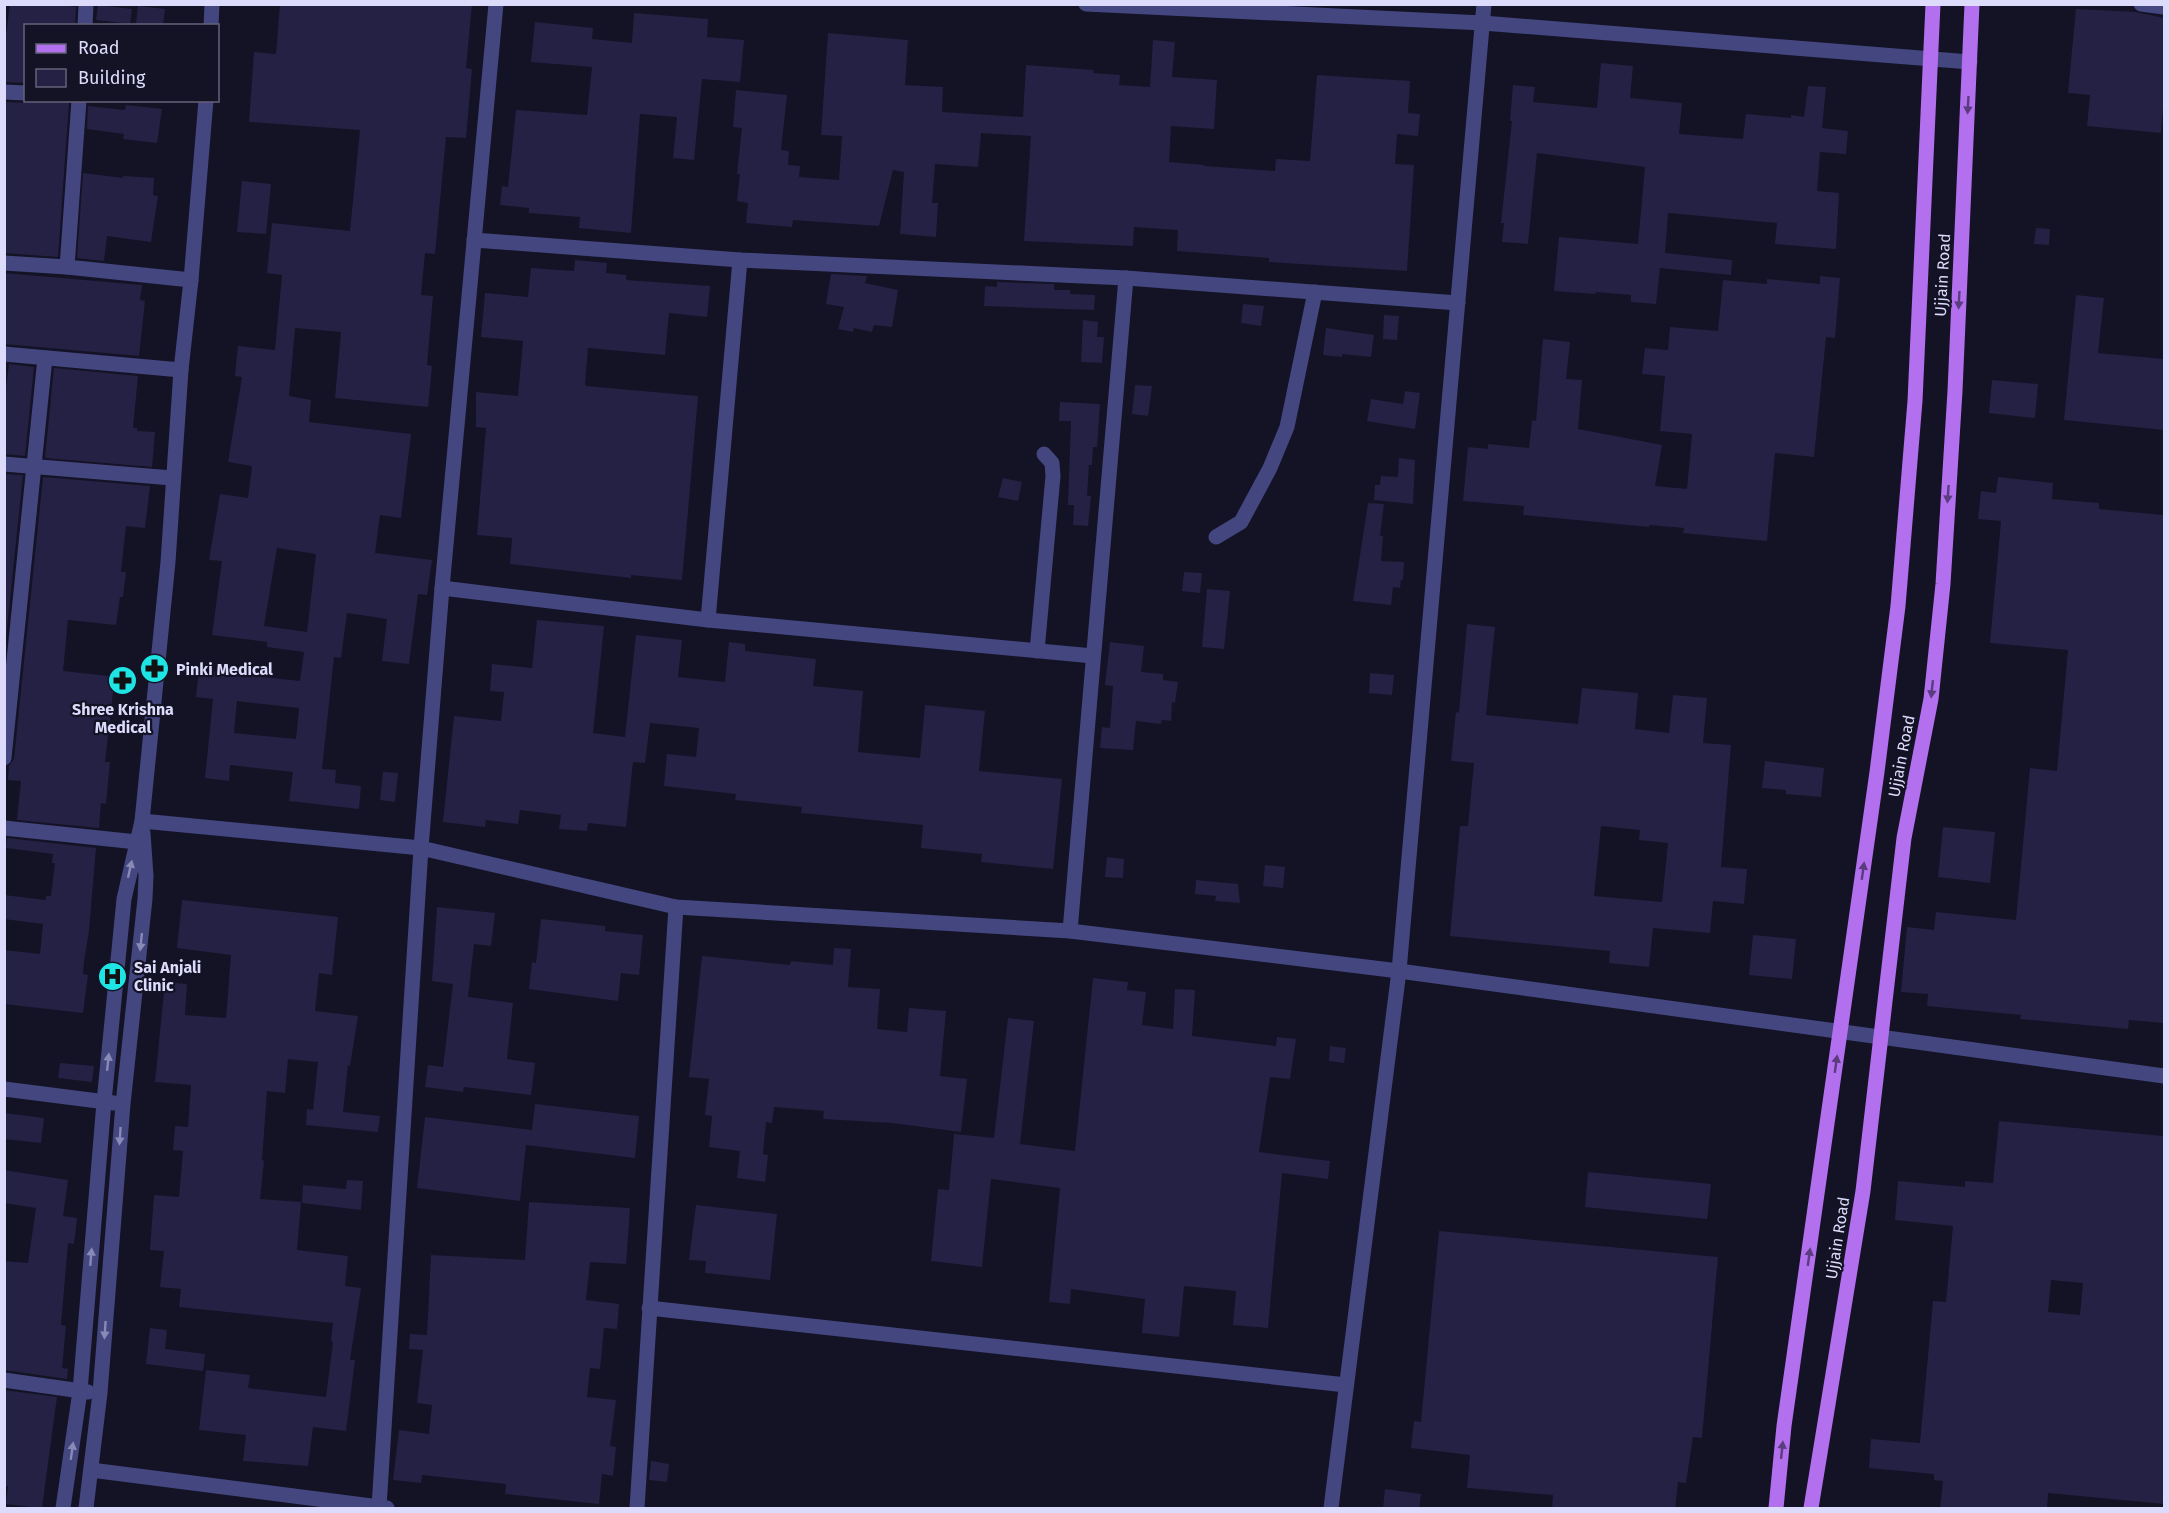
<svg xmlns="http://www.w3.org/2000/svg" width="2169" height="1513" font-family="'Fira Sans',sans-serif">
  <rect width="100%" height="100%" fill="#141225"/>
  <g fill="#242144" fill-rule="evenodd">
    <polygon points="10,4 55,4 76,7 75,26 35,23 35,26 26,26 26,83 4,82 4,50"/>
    <path d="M280,4H472L466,68L472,69L466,138L446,137L435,254L425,253L421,295L433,296L427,365L432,366L428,407L335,398L341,332L295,328L289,396L311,400L309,422L411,434L401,518L380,515L375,553L432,560L427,595L418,594L409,664L382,661L387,619L347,613L341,658L334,657L322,769L336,770L335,783L361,786L359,809L289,801L293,772L230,765L229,781L205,778L213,699L196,697L199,670L300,681L304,652L267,647V642L212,635L222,561L209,560L220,494L248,498L252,466L228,462L242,377L235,376L238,346L275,350L282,275L267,273L272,223L350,231L360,130L249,122L254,52L276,54ZM277,548L316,554L307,632L264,626ZM237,701L299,708L296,739L234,733Z"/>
    <polygon points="98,5 132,9 130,24 96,20"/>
    <polygon points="138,6 165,9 163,26 136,24"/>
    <polygon points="2076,9 2136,12 2164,18 2164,94 2161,133 2087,126 2090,95 2068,93"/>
    <polygon points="634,13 708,19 707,37 744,40 740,82 702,79 694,160 673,158 677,117 640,114 631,233 579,228 580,217 529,213 529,208 500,205 502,186 508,187 516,110 587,115 592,67 531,62 535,22 593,28 592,39 632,43"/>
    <polygon points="828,33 908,40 905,85 943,87 942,112 1023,117 1026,65 1094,70 1093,73 1120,75 1119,85 1150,87 1153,40 1175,42 1172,77 1217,80 1214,129 1171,126 1169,162 1204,165 1204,166 1275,171 1276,159 1310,161 1317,75 1410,81 1408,113 1420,114 1418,136 1397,134 1395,164 1414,165 1407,271 1269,262 1269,258 1177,251 1178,230 1134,227 1133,246 1024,241 1031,136 981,133 978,167 935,164 932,203 938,203 936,237 900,234 904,172 893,170 879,226 793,220 792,227 746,223 748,203 737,201 740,174 737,174 742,128 733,127 736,90 787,95 781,150 789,151 788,165 800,166 799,177 839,180 842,136 821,135"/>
    <polygon points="1601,63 1633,66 1630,98 1682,103 1679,134 1743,139 1746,114 1791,118 1791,115 1804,117 1808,86 1826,87 1822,128 1848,131 1846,154 1820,152 1817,191 1839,193 1836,249 1775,244 1777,223 1668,213 1665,253 1732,260 1731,275 1660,268 1656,304 1631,302 1631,295 1596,292 1595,294 1554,291 1559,237 1638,244 1645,167 1537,153 1528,244 1502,242 1504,223 1501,223 1512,121 1510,121 1513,85 1535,87 1533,102 1597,108"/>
    <polygon points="32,100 69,102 58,257 4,253 4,102 26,103"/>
    <polygon points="126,105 162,109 157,143 123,139 124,134 87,129 88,106 125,110"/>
    <polygon points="83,173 123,178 123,176 154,178 153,195 158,196 151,242 107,236 104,261 77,258"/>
    <polygon points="242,181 271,184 266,234 237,232"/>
    <polygon points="2036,228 2050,229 2049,245 2034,244"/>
    <polygon points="575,260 607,263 606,273 626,275 626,280 710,286 707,317 669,313 665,355 588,348 585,384 586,386 698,396 682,580 631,575 631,578 510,564 512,538 477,535 486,428 476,427 476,392 518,396 523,341 481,337 485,293 528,297 531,268 574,271"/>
    <polygon points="4,273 142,285 140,300 145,301 139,356 4,344"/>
    <polygon points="831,274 864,276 867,276 865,283 898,290 892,327 874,325 872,332 854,328 853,332 838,329 844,307 826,304"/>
    <polygon points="1820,276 1840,278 1835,338 1826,337 1814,457 1775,453 1767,541 1683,533 1684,528 1649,525 1649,527 1523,515 1524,506 1463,501 1468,447 1488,449 1488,444 1529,448 1532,420 1536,421 1543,339 1570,342 1566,379 1582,380 1578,429 1662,445 1655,486 1687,489 1692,434 1660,431 1665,376 1642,374 1645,348 1668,350 1670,327 1718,331 1723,280 1767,284 1767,279 1820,284"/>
    <polygon points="997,282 1054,284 1054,290 1070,290 1070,294 1095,295 1094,310 984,306 985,286 997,287"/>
    <polygon points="2076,295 2104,298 2098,353 2164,359 2164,430 2064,420"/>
    <polygon points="1243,304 1264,306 1261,326 1241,323"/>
    <polygon points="1384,315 1399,316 1397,340 1383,339"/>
    <polygon points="1083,320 1098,322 1097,337 1104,337 1102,363 1081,362"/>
    <polygon points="1326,328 1374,335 1371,357 1342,354 1342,357 1323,355"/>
    <polygon points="9,364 34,367 25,456 4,454 4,402"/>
    <polygon points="54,368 138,376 133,428 137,428 137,431 155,432 152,467 45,458"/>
    <polygon points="1992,380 2038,384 2035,418 1989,413"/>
    <polygon points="1135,385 1152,386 1148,416 1132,414"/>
    <polygon points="1405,391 1420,393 1415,429 1367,421 1371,399 1403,404"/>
    <polygon points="1060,402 1100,404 1097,447 1093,447 1092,465 1089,465 1087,496 1091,496 1088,526 1073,525 1074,505 1068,505 1071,421 1059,421"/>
    <polygon points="1399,458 1415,460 1413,504 1374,500 1375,485 1380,485 1381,476 1398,477"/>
    <polygon points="4,474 23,475 4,657"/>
    <polygon points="43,477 150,486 145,528 126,526 121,572 126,572 123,597 120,597 116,625 68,620 63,671 117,677 115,692 113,692 105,762 110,762 106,804 101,803 99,828 17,820 21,781 8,780 9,766 14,759"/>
    <polygon points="1998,477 2053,483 2052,499 2099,503 2099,509 2164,515 2164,1023 2129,1020 2128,1029 2020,1019 2021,1015 1927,1006 1928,994 1901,992 1907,927 1934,930 1936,912 2016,920 2030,768 2057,771 2068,650 1990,643 2001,521 1978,519 1981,491 1996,493"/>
    <polygon points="1003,478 1022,482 1018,501 998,497"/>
    <polygon points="1368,503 1384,504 1380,536 1383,536 1381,561 1404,562 1403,580 1401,580 1400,588 1393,587 1391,605 1353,601"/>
    <polygon points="1184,572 1202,573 1200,593 1182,591"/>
    <polygon points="1207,589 1230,591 1224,649 1202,647"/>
    <polygon points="537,620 604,626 593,733 625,737 636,635 682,640 678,677 725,682 729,642 745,644 745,651 816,659 813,686 863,691 858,752 920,758 925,705 985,711 979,771 1062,779 1053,869 981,862 982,854 921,848 923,825 801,813 802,807 735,800 736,794 664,786 667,754 696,757 699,728 650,723 645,763 633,762 626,827 588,823 587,831 559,829 561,815 520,810 518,824 486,820 485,827 443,822 454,716 501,721 504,692 490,691 492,664 532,668"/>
    <path d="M1467,624L1495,627L1486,715L1578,724L1582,688L1638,693L1635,729L1669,733L1673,695L1707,698L1703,743L1731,745L1721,867L1747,869L1744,904L1713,901L1710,933L1653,928L1649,967L1609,963L1610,951L1450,936L1460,826H1468L1474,763L1451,761L1456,712L1459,713ZM1601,826L1640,830L1639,840L1668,843L1662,902L1594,896Z"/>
    <polygon points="1110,642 1144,646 1141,672 1163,674 1163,680 1178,682 1175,703 1172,702 1171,721 1162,720 1161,724 1136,721 1133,750 1100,748 1102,727 1110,728 1113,686 1105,685"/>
    <polygon points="1370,673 1394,675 1392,695 1369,693"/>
    <polygon points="1765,761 1824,768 1821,797 1786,794 1786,790 1762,788"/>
    <polygon points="383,772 398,773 395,802 380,800"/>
    <polygon points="1943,827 1995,832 1990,883 1938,877"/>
    <polygon points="7,838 96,848 89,931 84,961 83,974 88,975 83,1013 4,1004 4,950 40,954 43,924 4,919 4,895 46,900 46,896 51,896 55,863 52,863 53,854 6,848"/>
    <polygon points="1107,857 1124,859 1123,878 1105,877"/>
    <polygon points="1265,865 1285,867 1283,888 1263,886"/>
    <polygon points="1196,880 1238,884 1240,903 1215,901 1216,896 1195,894"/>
    <polygon points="182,900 338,917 332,975 319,973 315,1011 358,1016 350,1066 348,1065 343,1112 380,1116 378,1132 306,1125 307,1109 313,1110 318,1062 288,1059 285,1093 267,1091 262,1160 264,1161 260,1199 301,1202 297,1250 348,1256 345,1286 361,1288 350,1360 355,1360 346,1431 313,1427 308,1466 243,1461 246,1435 199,1430 206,1370 250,1375 248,1388 326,1397 333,1342 331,1341 333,1323 179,1307 181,1289 160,1287 164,1251 150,1250 154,1195 179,1197 183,1151 173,1150 175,1126 188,1127 191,1085 155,1082 165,982 187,984 185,1015 226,1018 231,955 177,948"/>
    <polygon points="437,907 495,913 491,946 474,944 468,997 513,1003 507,1059 535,1063 531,1095 464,1087 463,1092 425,1087 428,1065 443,1067 453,984 432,981"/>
    <polygon points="541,919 605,926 605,931 643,935 639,975 621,973 618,1001 529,989 532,962 536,963"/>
    <polygon points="1753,935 1796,939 1792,979 1749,975"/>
    <polygon points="834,948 851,949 848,987 880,989 877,1029 907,1032 909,1008 946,1011 940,1076 967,1079 961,1132 892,1123 823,1119 824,1111 774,1107 772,1123 766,1122 763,1154 768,1155 765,1182 737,1178 740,1151 709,1147 712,1116 705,1115 709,1079 689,1077 702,956 790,965 791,961 833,965"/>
    <polygon points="1093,978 1128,982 1127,990 1146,992 1142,1025 1173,1029 1175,989 1195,990 1192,1036 1276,1046 1277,1037 1296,1039 1290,1079 1270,1077 1259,1152 1330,1161 1328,1179 1282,1173 1268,1328 1233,1325 1236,1291 1184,1286 1179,1337 1142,1333 1145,1299 1071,1289 1070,1304 1049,1302 1060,1188 991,1179 982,1267 931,1261 938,1189 949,1190 954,1134 994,1138 1008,1018 1034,1021 1020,1144 1075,1151"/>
    <polygon points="1330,1046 1346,1048 1344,1063 1329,1061"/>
    <polygon points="60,1063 94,1066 92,1082 58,1078"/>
    <polygon points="535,1104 639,1116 635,1158 526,1145 520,1201 417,1188 425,1117 532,1130"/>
    <polygon points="4,1113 44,1118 41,1143 4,1139"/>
    <path d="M1999,1121L2164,1136V1504L2048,1493L2047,1509H1940L1943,1481L1934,1480V1474L1869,1468L1871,1439L1920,1443L1933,1301L1946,1302L1953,1226L1895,1220L1898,1181L1965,1187V1181L1993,1183ZM2051,1280L2083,1283L2080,1315L2048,1312Z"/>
    <polygon points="4,1170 68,1180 63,1216 77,1218 74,1244 68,1243 61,1325 66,1326 62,1368 68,1369 67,1379 4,1370 4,1261 28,1263 36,1208 4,1203"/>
    <polygon points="1588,1172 1711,1184 1707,1219 1585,1207"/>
    <polygon points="347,1180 363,1181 361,1210 302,1203 303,1185 346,1189"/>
    <polygon points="529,1202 630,1208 626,1264 590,1262 586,1300 619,1304 617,1329 604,1328 600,1369 590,1368 587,1397 616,1400 610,1446 616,1447 613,1476 602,1474 599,1504 505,1494 506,1484 422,1475 421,1483 393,1480 399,1430 429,1434 432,1405 417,1403 423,1350 409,1349 410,1334 427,1335 431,1255 525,1260"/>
    <polygon points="696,1205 777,1214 770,1280 705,1273 706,1261 689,1260"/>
    <polygon points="1439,1231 1718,1257 1702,1438 1693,1437 1686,1483 1678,1482 1675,1509 1552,1509 1553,1495 1467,1488 1470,1455 1411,1448 1414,1421 1421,1422"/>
    <polygon points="150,1328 167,1330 165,1349 205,1354 203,1371 146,1364"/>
    <polygon points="4,1390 57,1397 42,1508 6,1504 8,1486 4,1486"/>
    <polygon points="651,1461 669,1464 667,1482 649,1480"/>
    <polygon points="1385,1489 1421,1494 1419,1509 1383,1509"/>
  </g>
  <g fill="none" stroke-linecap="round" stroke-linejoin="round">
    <g stroke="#43467f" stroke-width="15">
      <polyline points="1086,4 1483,23 1970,62"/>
      <polyline points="2141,4 2164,7"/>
      <polyline points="85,26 86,4"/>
      <polyline points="211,26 212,4"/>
      <polyline points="4,92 26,93"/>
      <polyline points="79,100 67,267 191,280"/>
      <polyline points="474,240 740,260 1126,278 1458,303"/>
      <polyline points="4,263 67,267"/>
      <polyline points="4,354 181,370"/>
      <polyline points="4,464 172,478"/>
      <polyline points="1216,537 1241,522 1270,468 1287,427 1315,292"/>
      <polyline points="442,588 708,620 1093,656"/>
      <polyline points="708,620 740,260"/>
      <polyline points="1037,651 1053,476 1052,463 1044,454"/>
      <polyline points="4,758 45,358"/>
      <polyline points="142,821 421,848 676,907 1070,931 1399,971 2164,1076"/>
      <polyline points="4,828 137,842"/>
      <polyline points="1070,931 1126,278"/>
      <polyline points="4,1089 114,1103"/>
      <polyline points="649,1308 1346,1385"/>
      <polyline points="4,1380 88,1392"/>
      <polyline points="91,1470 387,1508"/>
      <polyline points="379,1507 421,848 442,588 496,4"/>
      <polyline points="63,1508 80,1391 104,1102 124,899 142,821 168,562 181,370 191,280 206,100"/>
      <polyline points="86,1508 100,1393 123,1104 145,899 146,876 143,833"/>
      <polyline points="637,1508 676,907"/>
      <polyline points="1331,1508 1399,971 1484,4"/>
    </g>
    <g stroke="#b26fee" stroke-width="15">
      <polyline points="1776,1508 1784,1426 1877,772 1898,606 1915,401 1933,4"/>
      <polyline points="1811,1508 1863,1191 1904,838 1931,699 1943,584 1955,391 1972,4"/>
    </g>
  </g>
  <defs><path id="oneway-solid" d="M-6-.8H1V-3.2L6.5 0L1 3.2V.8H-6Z" transform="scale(1.5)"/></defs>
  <g fill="#5b3c7f">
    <use href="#oneway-solid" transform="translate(1968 105) rotate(93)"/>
    <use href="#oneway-solid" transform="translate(1959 300) rotate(93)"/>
    <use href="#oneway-solid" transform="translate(1948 494) rotate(94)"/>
    <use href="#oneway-solid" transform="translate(1932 689) rotate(96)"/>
    <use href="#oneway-solid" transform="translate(1863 871) rotate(-82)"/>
    <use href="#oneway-solid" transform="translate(1836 1064) rotate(-82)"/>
    <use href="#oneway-solid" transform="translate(1809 1257) rotate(-82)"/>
    <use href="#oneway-solid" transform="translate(1782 1450) rotate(-84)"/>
  </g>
  <g fill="#8889b7">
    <use href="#oneway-solid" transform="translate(130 869) rotate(-77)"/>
    <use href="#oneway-solid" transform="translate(141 942) rotate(96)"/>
    <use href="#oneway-solid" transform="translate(108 1062) rotate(-84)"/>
    <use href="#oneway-solid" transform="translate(120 1136) rotate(94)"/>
    <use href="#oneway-solid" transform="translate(91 1257) rotate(-85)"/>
    <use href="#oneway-solid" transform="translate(105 1330) rotate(94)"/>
    <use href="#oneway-solid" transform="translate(72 1451) rotate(-82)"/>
  </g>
  <defs>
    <symbol id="pharmacy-disc" viewBox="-11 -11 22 22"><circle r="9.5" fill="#1ee4e4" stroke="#141225"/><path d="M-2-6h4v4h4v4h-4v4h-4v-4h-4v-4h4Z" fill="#111"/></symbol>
    <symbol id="hospital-disc" viewBox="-11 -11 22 22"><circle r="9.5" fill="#1ee4e4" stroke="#141225"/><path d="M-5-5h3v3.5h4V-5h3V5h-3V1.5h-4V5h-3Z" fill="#111"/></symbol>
  </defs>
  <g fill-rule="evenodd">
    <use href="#pharmacy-disc" x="138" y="652" width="33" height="33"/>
    <use href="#pharmacy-disc" x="106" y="664" width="33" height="33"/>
    <use href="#hospital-disc" x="96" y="960" width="33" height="33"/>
  </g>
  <g text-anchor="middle" stroke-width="4.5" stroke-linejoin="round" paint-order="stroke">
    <g font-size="16" fill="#dcdbfb" stroke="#141225">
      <text transform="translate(1942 275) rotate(-87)" y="6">Ujjain Road</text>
      <text transform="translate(1901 756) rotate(-79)" y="6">Ujjain Road</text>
      <text transform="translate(1837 1238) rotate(-81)" y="6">Ujjain Road</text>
    </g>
    <g font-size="16" font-weight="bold" fill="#dcdbfb" stroke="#141225" text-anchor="start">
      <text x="176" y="675">Pinki Medical</text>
      <text x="123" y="715" text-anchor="middle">Shree Krishna<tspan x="123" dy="18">Medical</tspan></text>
      <text x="134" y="973">Sai Anjali<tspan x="134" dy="18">Clinic</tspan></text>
    </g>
  </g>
  <rect width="2169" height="1513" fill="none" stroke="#dcdbfb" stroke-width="12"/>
  <rect x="24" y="24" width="195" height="78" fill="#141225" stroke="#64627b" stroke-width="1.5"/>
  <rect x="36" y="44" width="30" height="9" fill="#b26fee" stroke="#64627b" stroke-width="1.5"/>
  <text x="78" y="54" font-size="18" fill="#dcdbfb">Road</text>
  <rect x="36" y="69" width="30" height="18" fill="#242144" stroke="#64627b" stroke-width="1.5"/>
  <text x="78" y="84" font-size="18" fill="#dcdbfb">Building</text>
</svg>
